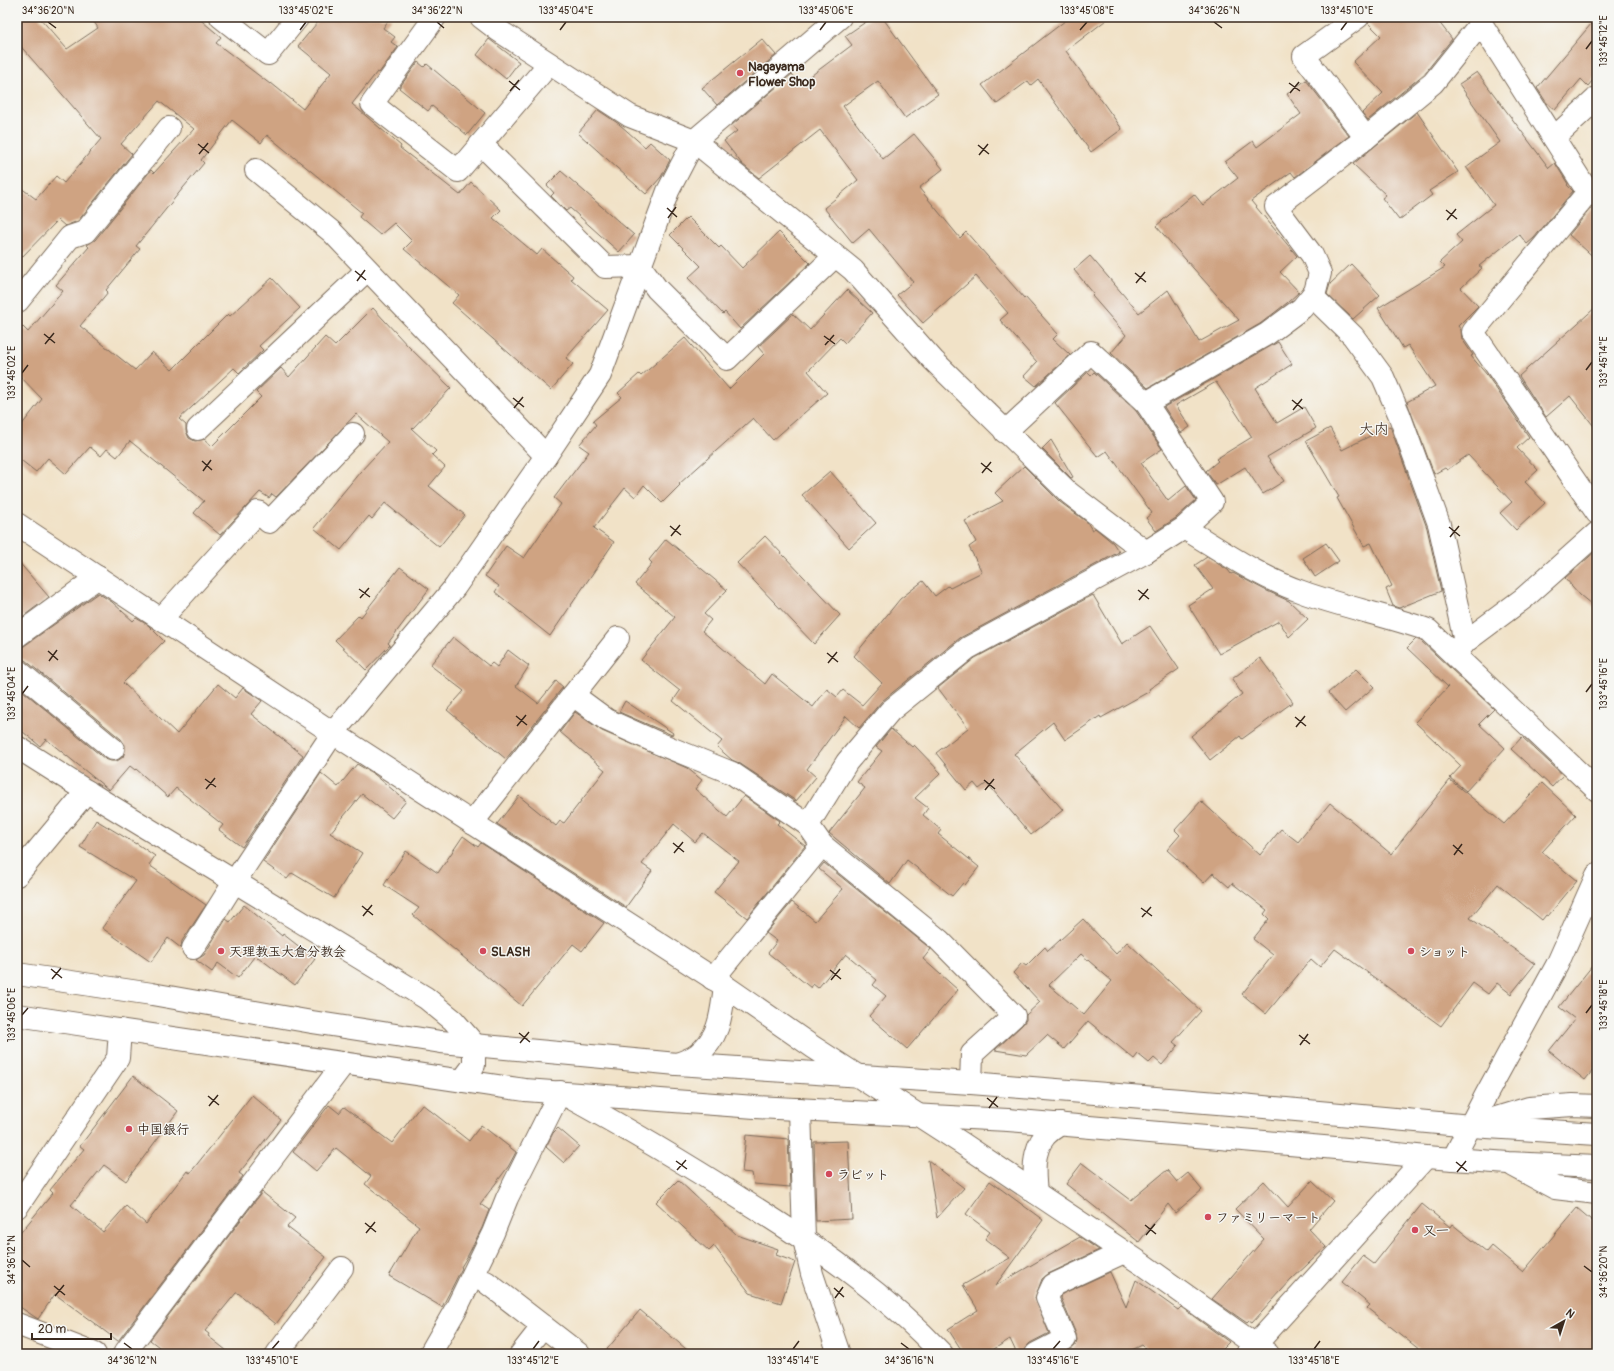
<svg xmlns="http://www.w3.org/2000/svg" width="1614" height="1371" font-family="Pangolin,'Klee One',sans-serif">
  <rect width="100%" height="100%" fill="#f6f6f2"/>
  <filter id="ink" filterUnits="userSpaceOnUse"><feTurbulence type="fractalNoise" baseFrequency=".025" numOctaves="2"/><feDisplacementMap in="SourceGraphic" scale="8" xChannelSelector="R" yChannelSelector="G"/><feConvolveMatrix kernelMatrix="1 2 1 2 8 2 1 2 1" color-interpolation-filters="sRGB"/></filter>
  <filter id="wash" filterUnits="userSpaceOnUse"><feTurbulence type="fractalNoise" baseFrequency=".012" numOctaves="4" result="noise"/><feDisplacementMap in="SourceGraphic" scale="16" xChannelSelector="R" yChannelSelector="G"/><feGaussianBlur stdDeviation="0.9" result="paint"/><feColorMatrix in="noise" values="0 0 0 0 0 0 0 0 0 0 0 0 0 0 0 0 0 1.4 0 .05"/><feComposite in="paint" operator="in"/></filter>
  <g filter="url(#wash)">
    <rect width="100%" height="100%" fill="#f1e2c7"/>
    <g id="blocks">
      <g fill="#cfa382" fill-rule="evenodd">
        <polygon points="17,17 39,17 67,49 98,28 91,17 197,17 221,37 216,43 270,84 271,83 303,109 331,73 298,46 322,17 391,17 383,28 395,37 391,42 398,47 379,73 377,72 352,104 401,146 400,148 460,195 471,182 501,210 493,218 537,255 542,249 573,276 571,279 608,310 566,358 573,364 551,390 452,303 459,295 404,249 412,241 394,223 380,235 359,217 362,213 267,135 261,143 232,120 201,160 204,163 183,188 136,246 140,249 106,290 108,292 80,326 135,370 152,352 172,370 228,314 230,316 272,278 300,308 259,346 263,350 239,373 234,368 179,419 186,425 186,431 189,438 195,441 204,439 212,446 261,397 256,392 281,368 289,377 325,337 335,346 373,308 408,346 451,388 412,429 436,451 432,455 445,467 429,486 465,515 439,547 385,503 372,519 369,516 341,550 314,528 360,472 388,442 356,414 276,497 272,494 269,498 260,492 220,535 194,513 204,501 130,441 117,457 107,449 101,456 90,447 66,474 48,458 36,472 17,457 17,431 42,399 17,373 17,321 28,332 63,291 56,285 89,247 87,245 95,240 151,170 154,173 194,129 159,101 121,144 132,154 78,221 65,226 58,220 17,262 17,185 36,199 56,176 64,183 101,139 17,42"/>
        <polygon points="873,17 882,17 938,94 905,118 878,81 843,106 883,159 914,134 943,169 919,188 960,238 966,232 1024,298 1025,297 1058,334 1053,339 1070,355 1036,386 1024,376 1037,362 1000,320 1008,313 976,276 923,323 897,295 913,282 869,229 853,243 824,208 858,180 820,130 759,178 742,164 724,141 737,131 732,125 792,74 800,84 852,45 845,36"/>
        <polygon points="1070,17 1110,17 1066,51 1122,129 1091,152 1038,79 1031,85 1028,81 997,104 982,85"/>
        <polygon points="1370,17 1435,17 1452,39 1424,74 1368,120 1362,113 1383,93 1353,62 1381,36 1368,23"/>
        <polygon points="1597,17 1597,75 1588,86 1581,79 1555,110 1546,102 1537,88"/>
        <polygon points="489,39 519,62 506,79 477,55"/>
        <polygon points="762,39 776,55 717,105 702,88"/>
        <polygon points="418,62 424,67 427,64 485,113 467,135 432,106 428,111 399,88"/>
        <polygon points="1477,72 1549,168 1555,163 1568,184 1567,185 1573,191 1534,238 1527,244 1519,234 1479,266 1482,268 1461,288 1478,306 1458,326 1461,330 1462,339 1473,355 1471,356 1487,375 1529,437 1517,448 1538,470 1525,482 1545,503 1516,530 1500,513 1512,502 1468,455 1447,470 1445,468 1434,474 1407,402 1435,386 1408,345 1403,348 1378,308 1445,267 1440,262 1462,242 1456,235 1494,205 1466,167 1500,142 1459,84"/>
        <polygon points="1306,80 1349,136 1295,177 1291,172 1251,201 1297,256 1280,272 1299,292 1287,303 1260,324 1148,388 1111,353 1126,335 1092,296 1094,294 1074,270 1090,256 1139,313 1168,290 1199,342 1239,320 1156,226 1194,194 1203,205 1238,178 1225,162 1253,141 1257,147 1301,114 1287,94"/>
        <polygon points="598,110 619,124 645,147 650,142 670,160 661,177 646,194 578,133"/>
        <polygon points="1417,112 1458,172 1429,191 1432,195 1399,220 1382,198 1386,195 1353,164"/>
        <polygon points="561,171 634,235 619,252 570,208 566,211 551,196 554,193 547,185"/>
        <polygon points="1591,208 1597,213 1597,260 1569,235"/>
        <polygon points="688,217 719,248 721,246 742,268 779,232 810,263 740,329 725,312 723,314 688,278 701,266 670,235"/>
        <polygon points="1351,264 1380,295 1353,319 1327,294 1330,284"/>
        <polygon points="847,290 872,313 845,343 840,338 808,371 827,393 773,440 753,418 679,484 680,485 662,503 644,485 635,497 625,488 594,528 614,542 550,636 495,592 499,586 485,576 506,546 524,558 561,504 554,498 589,452 579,445 596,425 593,421 622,397 618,393 639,374 641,376 685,338 729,389 764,354 758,347 793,314 810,330"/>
        <polygon points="1597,306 1597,430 1570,396 1546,417 1519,376"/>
        <polygon points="1278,342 1292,364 1255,388 1277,423 1304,407 1316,428 1267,457 1284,481 1263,494 1245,467 1216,485 1206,471 1218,461 1216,459 1252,437 1216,382 1176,405 1190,427 1181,433 1164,407"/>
        <polygon points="1088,372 1091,375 1094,372 1136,411 1162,449 1141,463 1168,501 1186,486 1196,500 1176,518 1156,531 1146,518 1152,513 1107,451 1098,457 1055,403"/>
        <polygon points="1390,426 1427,528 1441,591 1399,608 1393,606 1386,589 1392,586 1371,543 1364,546 1337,498 1339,497 1306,441 1330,428 1342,450"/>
        <polygon points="1051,440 1073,477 1071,478 1042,449"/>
        <polygon points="1024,466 1060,502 1087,522 1092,530 1095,528 1113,543 1119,552 960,638 882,701 859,728 846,716 807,769 816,777 796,801 739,763 732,760 717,747 722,741 673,701 680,691 641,660 675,617 635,584 652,563 649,560 666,539 727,590 704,614 711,620 702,631 765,684 772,674 813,707 827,689 837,697 843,690 862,705 882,683 854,656 900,599 923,581 935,596 948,586 950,588 982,572 969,547 976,542 965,521 1003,501 995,493"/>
        <polygon points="830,471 876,523 849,548 802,495"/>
        <polygon points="765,536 840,615 814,644 737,563"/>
        <polygon points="1326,543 1339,561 1315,577 1303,558"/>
        <polygon points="1597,550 1597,609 1580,595 1565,578"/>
        <polygon points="1207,557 1228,570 1231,574 1233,573 1265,590 1289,601 1308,619 1289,637 1279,621 1219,654 1188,605 1213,589 1195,565"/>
        <polygon points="17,560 49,597 17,621"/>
        <polygon points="400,567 429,589 388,643 390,645 366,670 335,640 359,615 361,617"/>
        <polygon points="98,593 112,602 133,621 136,618 148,625 164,641 123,683 177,734 218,684 235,698 243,688 262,701 251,714 303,755 242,847 219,830 223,825 176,788 168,797 136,769 135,770 130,766 109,790 46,739 40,746 17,727 17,686 105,759 111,761 117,761 123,757 125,751 125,745 121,739 25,660 17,658 17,648 24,646"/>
        <polygon points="1093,595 1122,644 1150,626 1179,669 1149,689 1150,691 1101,718 1100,716 1065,740 1053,722 1014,754 1063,810 1031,835 987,783 979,789 974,783 966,790 936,753 968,728 938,688 975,658"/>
        <polygon points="453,637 489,666 492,663 497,667 508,650 529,666 516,686 538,703 556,681 563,687 506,759 447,710 464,691 430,665"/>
        <polygon points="1416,639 1421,641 1494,709 1479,724 1505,748 1466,791 1450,778 1461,766 1415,722 1448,687 1407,648"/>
        <polygon points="1260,658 1293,702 1242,739 1240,736 1210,760 1191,736 1242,694 1232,679"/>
        <polygon points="1356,669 1374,687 1345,712 1328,693"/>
        <polygon points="625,701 673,733 672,735 619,712"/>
        <polygon points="575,712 602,731 687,768 702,780 695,789 727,817 744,796 780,821 777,824 805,846 747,918 714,892 739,861 703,833 695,842 674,824 642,864 652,871 626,907 497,824 519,796 556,826 560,821 564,823 605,770 560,732"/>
        <polygon points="891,729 912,747 914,745 941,773 915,798 928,808 923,815 941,830 938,834 979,867 965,885 963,883 952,896 907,860 890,884 829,833 865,788 857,782 882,751 876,747"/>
        <polygon points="1522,737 1563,775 1552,787 1511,749"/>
        <polygon points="357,764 374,774 406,801 392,818 362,794 330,833 362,853 334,898 292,873 287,879 263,862 321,773 338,787"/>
        <polygon points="1450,780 1504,824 1542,783 1576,815 1542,852 1577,881 1548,916 1546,915 1542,920 1498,884 1470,918 1535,964 1511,994 1497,983 1488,994 1473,983 1441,1026 1335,949 1320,967 1311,959 1266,1014 1242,994 1273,955 1253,939 1269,919 1264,914 1267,910 1232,883 1229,887 1213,873 1204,883 1167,850 1180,835 1175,830 1201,801 1260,855 1281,829 1298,842 1330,803 1391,854"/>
        <polygon points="96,820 136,844 136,843 155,856 149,865 206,905 182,941 181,948 168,938 151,962 102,928 136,881 80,847"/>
        <polygon points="463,836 478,847 481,843 604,923 582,951 573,944 522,1006 413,915 419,908 384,885 406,851 438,873"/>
        <polygon points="824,863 931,949 923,959 958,990 907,1049 869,1016 886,996 873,985 877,980 846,954 818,988 813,984 811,988 768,953 777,941 766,933 792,902 815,921 843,889 819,869"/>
        <polygon points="244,905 282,936 283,934 315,959 295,985 258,957 256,959 254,957 238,978 218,963 212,972 196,960 204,955 226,919 230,922"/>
        <path d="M1083,919L1116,954L1127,942L1201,1011L1173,1042L1178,1046L1162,1065L1154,1058L1149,1063L1138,1054L1134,1059L1088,1021L1064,1049L1047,1035L1026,1055L995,1050L1022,1025L1026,1020V1015L1040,1002L1013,973L1022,963L1026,966L1045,947L1048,951ZM1081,954L1112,981L1084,1015L1049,985Z"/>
        <polygon points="1597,960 1597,1065 1585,1080 1549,1051 1575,1019 1559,1007"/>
        <polygon points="133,1076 178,1111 126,1181 104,1165 71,1205 103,1232 126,1206 146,1224 187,1171 190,1173 252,1095 281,1120 239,1173 243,1176 118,1341 55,1294 38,1319 17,1305 17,1237 53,1193 50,1190 84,1149 80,1146"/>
        <polygon points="422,1104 469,1141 481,1125 516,1152 508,1167 480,1204 489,1210 482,1228 467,1257 461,1267 462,1268 442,1307 389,1276 419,1226 365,1184 371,1176 336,1148 316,1171 293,1152 329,1105 339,1113 344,1107 392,1143"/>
        <polygon points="558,1128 579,1146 564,1163 546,1147 553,1133"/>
        <polygon points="746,1135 788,1139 790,1187 754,1184 752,1173 742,1172"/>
        <polygon points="848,1141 852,1219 816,1221 814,1142"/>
        <polygon points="928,1160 964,1188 937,1218"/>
        <polygon points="1082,1163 1131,1200 1167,1170 1177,1182 1188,1173 1202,1190 1175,1213 1168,1204 1139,1242 1066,1184"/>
        <polygon points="678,1180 737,1235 778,1249 776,1255 795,1262 781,1303 750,1293 714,1246 709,1251 656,1202"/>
        <polygon points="990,1181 1043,1220 995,1286 1080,1237 1099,1250 1048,1274 1042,1279 1035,1298 1049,1333 1030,1343 1025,1348 1024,1354 1017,1354 1010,1339 986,1354 964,1354 948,1329 978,1310 963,1285 1010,1258 985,1239 990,1232 966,1214"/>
        <polygon points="1264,1181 1288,1207 1312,1181 1333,1201 1309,1229 1326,1247 1291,1280 1252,1323 1249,1321 1247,1323 1212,1299 1264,1239 1235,1209"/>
        <polygon points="262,1192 295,1218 287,1227 326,1257 276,1324 238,1293 236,1293 205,1331 209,1334 208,1336 231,1354 168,1354 150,1340"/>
        <polygon points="1422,1204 1450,1227 1452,1224 1487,1252 1492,1246 1523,1272 1577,1208 1597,1225 1597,1347 1592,1354 1425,1354 1367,1308 1370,1305 1342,1282 1363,1256 1374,1264"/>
        <polygon points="1110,1272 1126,1307 1136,1280 1178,1310 1181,1307 1229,1342 1217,1354 1151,1354 1142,1345 1124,1354 1063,1354 1075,1346 1077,1340 1076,1334 1061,1298 1062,1294"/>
        <polygon points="640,1310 692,1354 603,1354"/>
      </g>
    </g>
  </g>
  <g filter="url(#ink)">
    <use href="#blocks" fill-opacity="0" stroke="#7b6a59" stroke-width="1"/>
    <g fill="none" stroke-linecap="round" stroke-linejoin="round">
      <defs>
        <g id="minor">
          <polyline points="221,17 268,54 298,17"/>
          <polyline points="435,17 372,104 458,171 549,64"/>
          <polyline points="481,17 498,30 630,116 694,141 853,270 933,360 1069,493 1146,552"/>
          <polyline points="1358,17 1304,56 1366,138"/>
          <polyline points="1477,17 1588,192 1597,196"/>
          <polyline points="1554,138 1597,98"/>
          <polyline points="481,144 605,267 640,266 657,289 727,359 835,256"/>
          <polyline points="256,170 332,232 546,456"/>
          <polyline points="1588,192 1473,332 1597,513"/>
          <polyline points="1312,296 1353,336 1383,377 1399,414 1439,524 1465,642"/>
          <polyline points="17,300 18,301 70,237 85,232 169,128"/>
          <polyline points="1146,403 1267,334 1302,308 1315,292 1320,273 1312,255 1276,207 1366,138 1433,83 1481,23"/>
          <polyline points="198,429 367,270"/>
          <polyline points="1005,432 1091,352 1146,403 1212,502 1184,528"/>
          <polyline points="17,524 333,733 725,986 813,1047 963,1144 1142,1264 1268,1354"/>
          <polyline points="161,619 258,512 269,522 353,434"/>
          <polyline points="17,636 98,577"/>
          <polyline points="1457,653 1465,642 1524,598 1597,533"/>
          <polyline points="17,670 113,749"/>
          <polyline points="573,695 607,720 658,743 732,773 808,825"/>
          <polyline points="17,747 99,799 426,998 453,1020 474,1044 474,1065 462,1081"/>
          <polyline points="472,823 618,638"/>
          <polyline points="822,845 939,940 1014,1016 972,1054 971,1083"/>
          <polyline points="17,875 87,791"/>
          <polyline points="193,948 235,881 333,733 455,587 546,456 600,375 668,191 694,141 840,17"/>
          <polyline points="17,974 152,994 312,1022 441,1042 677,1064 971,1083 1242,1105 1471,1126 1597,1134"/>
          <path d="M713,979L822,845L808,825L847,762L890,711L968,648L1146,552L1184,528C1222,551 1259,577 1302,592C1343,607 1386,615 1428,630L1597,790"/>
          <polyline points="17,1015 525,1090 755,1107 1008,1120 1359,1150 1426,1157 1508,1163 1597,1167"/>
          <path d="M677,1064C683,1062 691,1059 697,1055C721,1036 721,1014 725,986"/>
          <polyline points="800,1109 804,1239 812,1274 839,1354"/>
          <polyline points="1483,1122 1529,1108 1573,1105 1597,1106"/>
          <polyline points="1453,1159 1486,1095 1557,965 1597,875"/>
          <polyline points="1514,1166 1555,1188 1597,1193"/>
          <path d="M1036,1193C1034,1174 1032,1151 1045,1136C1049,1131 1055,1128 1060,1124"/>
          <polyline points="17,1207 118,1058 120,1030"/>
          <polyline points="486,1282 579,1354"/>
          <polyline points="17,1324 95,1354"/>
          <polyline points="124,1354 344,1063"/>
          <polyline points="277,1354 342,1268"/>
          <path d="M430,1354L457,1307L493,1233L507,1198L560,1092C622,1126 682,1161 741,1199C812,1243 884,1292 942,1354"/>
          <polyline points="521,1354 543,1326"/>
          <polyline points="1036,1354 1065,1339 1047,1298 1053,1285 1124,1252"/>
          <polyline points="1247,1354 1426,1157"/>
        </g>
      </defs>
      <use href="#minor" stroke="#7b6a59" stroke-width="24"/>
      <use href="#minor" stroke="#fff" stroke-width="22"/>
    </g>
  </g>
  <path fill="none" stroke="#3b2a1e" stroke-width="1.5" d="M48,22L56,28M437,22L444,28M1214,22L1222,28M300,30L306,22M560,30L566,22M820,30L826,22M1080,30L1087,22M1341,30L1347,22M1586,49L1592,41M509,81L520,90M1289,83L1300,91M510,91L519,80M1290,93L1299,82M198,144L209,153M978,145L989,154M199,154L208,143M979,155L988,144M667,208L677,217M1446,210L1457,219M668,218L676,207M1447,220L1456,209M355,271L366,280M1135,273L1146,282M357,281L365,270M1136,283L1145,272M44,334L55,343M824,336L835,344M45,344L54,333M825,345L834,335M1586,370L1592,362M22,373L28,365M513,398L524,407M1292,400L1303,409M514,408L523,397M1293,410L1302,399M202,461L212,470M981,463L992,472M203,471L211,460M982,473L991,462M670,526L681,535M1449,527L1460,536M671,536L680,525M1450,537L1459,526M359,589L370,597M1138,590L1149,599M360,598L369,588M1139,600L1148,589M48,651L58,660M827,653L838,662M49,661L57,650M828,663L837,652M1586,692L1592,684M22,694L28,686M516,716L527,725M1295,717L1306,726M517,726L526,715M1296,727L1305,716M205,779L216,787M984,780L995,789M206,789L215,778M985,790L994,779M673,843L684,852M1453,845L1463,854M674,853L683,842M1454,855L1462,844M362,906L373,915M1141,908L1152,916M363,916L372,905M1142,917L1151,907M51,969L62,978M830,970L841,979M52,979L61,968M831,980L840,969M1586,1013L1592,1005M22,1015L28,1008M519,1033L530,1042M1299,1035L1310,1044M520,1043L529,1032M1300,1045L1308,1034M208,1096L219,1105M987,1098L998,1107M209,1106L218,1095M989,1108L997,1097M676,1161L687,1169M1456,1162L1467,1171M677,1170L686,1160M1457,1172L1466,1161M365,1223L376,1232M1145,1225L1156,1234M366,1233L375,1222M1146,1235L1155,1224M22,1260L30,1267M1584,1266L1592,1272M54,1286L65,1295M834,1288L844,1297M55,1296L64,1285M835,1298L843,1287M124,1343L132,1349M901,1343L909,1349M272,1349L279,1341M533,1349L539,1341M793,1349L799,1341M1053,1349L1060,1341M1314,1349L1320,1341"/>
  <g fill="#d1495b" stroke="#f6f6f2" stroke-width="1.5">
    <circle cx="740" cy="73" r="4"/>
    <circle cx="221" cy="951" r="4"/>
    <circle cx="483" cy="951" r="4"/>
    <circle cx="1411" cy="951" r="4"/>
    <circle cx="129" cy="1129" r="4"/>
    <circle cx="829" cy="1174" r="4"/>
    <circle cx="1208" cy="1217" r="4"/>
    <circle cx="1415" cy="1230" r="4"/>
  </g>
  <g text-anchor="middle" stroke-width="3" stroke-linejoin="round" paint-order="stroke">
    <g font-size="13" font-weight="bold" fill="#3b2a1e" stroke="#f6f6f2" text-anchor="start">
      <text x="748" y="71">Nagayama<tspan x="748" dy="15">Flower Shop</tspan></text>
      <text x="229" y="956">天理教玉大倉分教会</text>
      <text x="491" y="956">SLASH</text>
      <text x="1419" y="956">ショット</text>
      <text x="137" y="1134">中国銀行</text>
      <text x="837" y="1179">ラビット</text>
      <text x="1216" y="1222">ファミリーマート</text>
      <text x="1423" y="1235">又一</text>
    </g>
    <g font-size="15" fill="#3b2a1e" stroke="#f6f6f2">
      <text x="1374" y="434">大内</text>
    </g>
  </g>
  <rect width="1614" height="1371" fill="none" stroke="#f6f6f2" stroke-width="44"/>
  <g transform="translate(1564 1321) rotate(39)" stroke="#f6f6f2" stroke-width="3" paint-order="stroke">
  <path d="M0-3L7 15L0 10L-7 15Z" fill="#3b2a1e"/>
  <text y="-6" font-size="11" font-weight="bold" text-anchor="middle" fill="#3b2a1e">N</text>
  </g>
  <path d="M32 1333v6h79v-6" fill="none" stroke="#3b2a1e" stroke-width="2"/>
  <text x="38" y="1333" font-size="12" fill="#3b2a1e" stroke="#f6f6f2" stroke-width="3" paint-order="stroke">20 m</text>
  <rect x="22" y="22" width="1570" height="1327" fill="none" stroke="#3b2a1e" stroke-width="1.5"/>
  <g font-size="10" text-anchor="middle" fill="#3b2a1e">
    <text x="48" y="14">34°36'20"N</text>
    <text x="306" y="14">133°45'02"E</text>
    <text x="437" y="14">34°36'22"N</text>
    <text x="566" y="14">133°45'04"E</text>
    <text x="826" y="14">133°45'06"E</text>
    <text x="1087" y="14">133°45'08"E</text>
    <text x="1214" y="14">34°36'26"N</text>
    <text x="1347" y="14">133°45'10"E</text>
    <text transform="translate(1603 41) rotate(-90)" y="4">133°45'12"E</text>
    <text transform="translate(1603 362) rotate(-90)" y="4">133°45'14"E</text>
    <text transform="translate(11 373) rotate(-90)" y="4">133°45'02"E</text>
    <text transform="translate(1603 684) rotate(-90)" y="4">133°45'16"E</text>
    <text transform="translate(11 694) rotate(-90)" y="4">133°45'04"E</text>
    <text transform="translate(1603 1005) rotate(-90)" y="4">133°45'18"E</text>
    <text transform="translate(11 1015) rotate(-90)" y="4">133°45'06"E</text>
    <text transform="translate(11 1260) rotate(-90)" y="4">34°36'12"N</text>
    <text transform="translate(1603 1272) rotate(-90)" y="4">34°36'20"N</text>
    <text x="132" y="1364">34°36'12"N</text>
    <text x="272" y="1364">133°45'10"E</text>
    <text x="533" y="1364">133°45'12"E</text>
    <text x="793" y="1364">133°45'14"E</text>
    <text x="909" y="1364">34°36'16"N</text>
    <text x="1053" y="1364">133°45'16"E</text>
    <text x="1314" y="1364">133°45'18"E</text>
  </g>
</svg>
